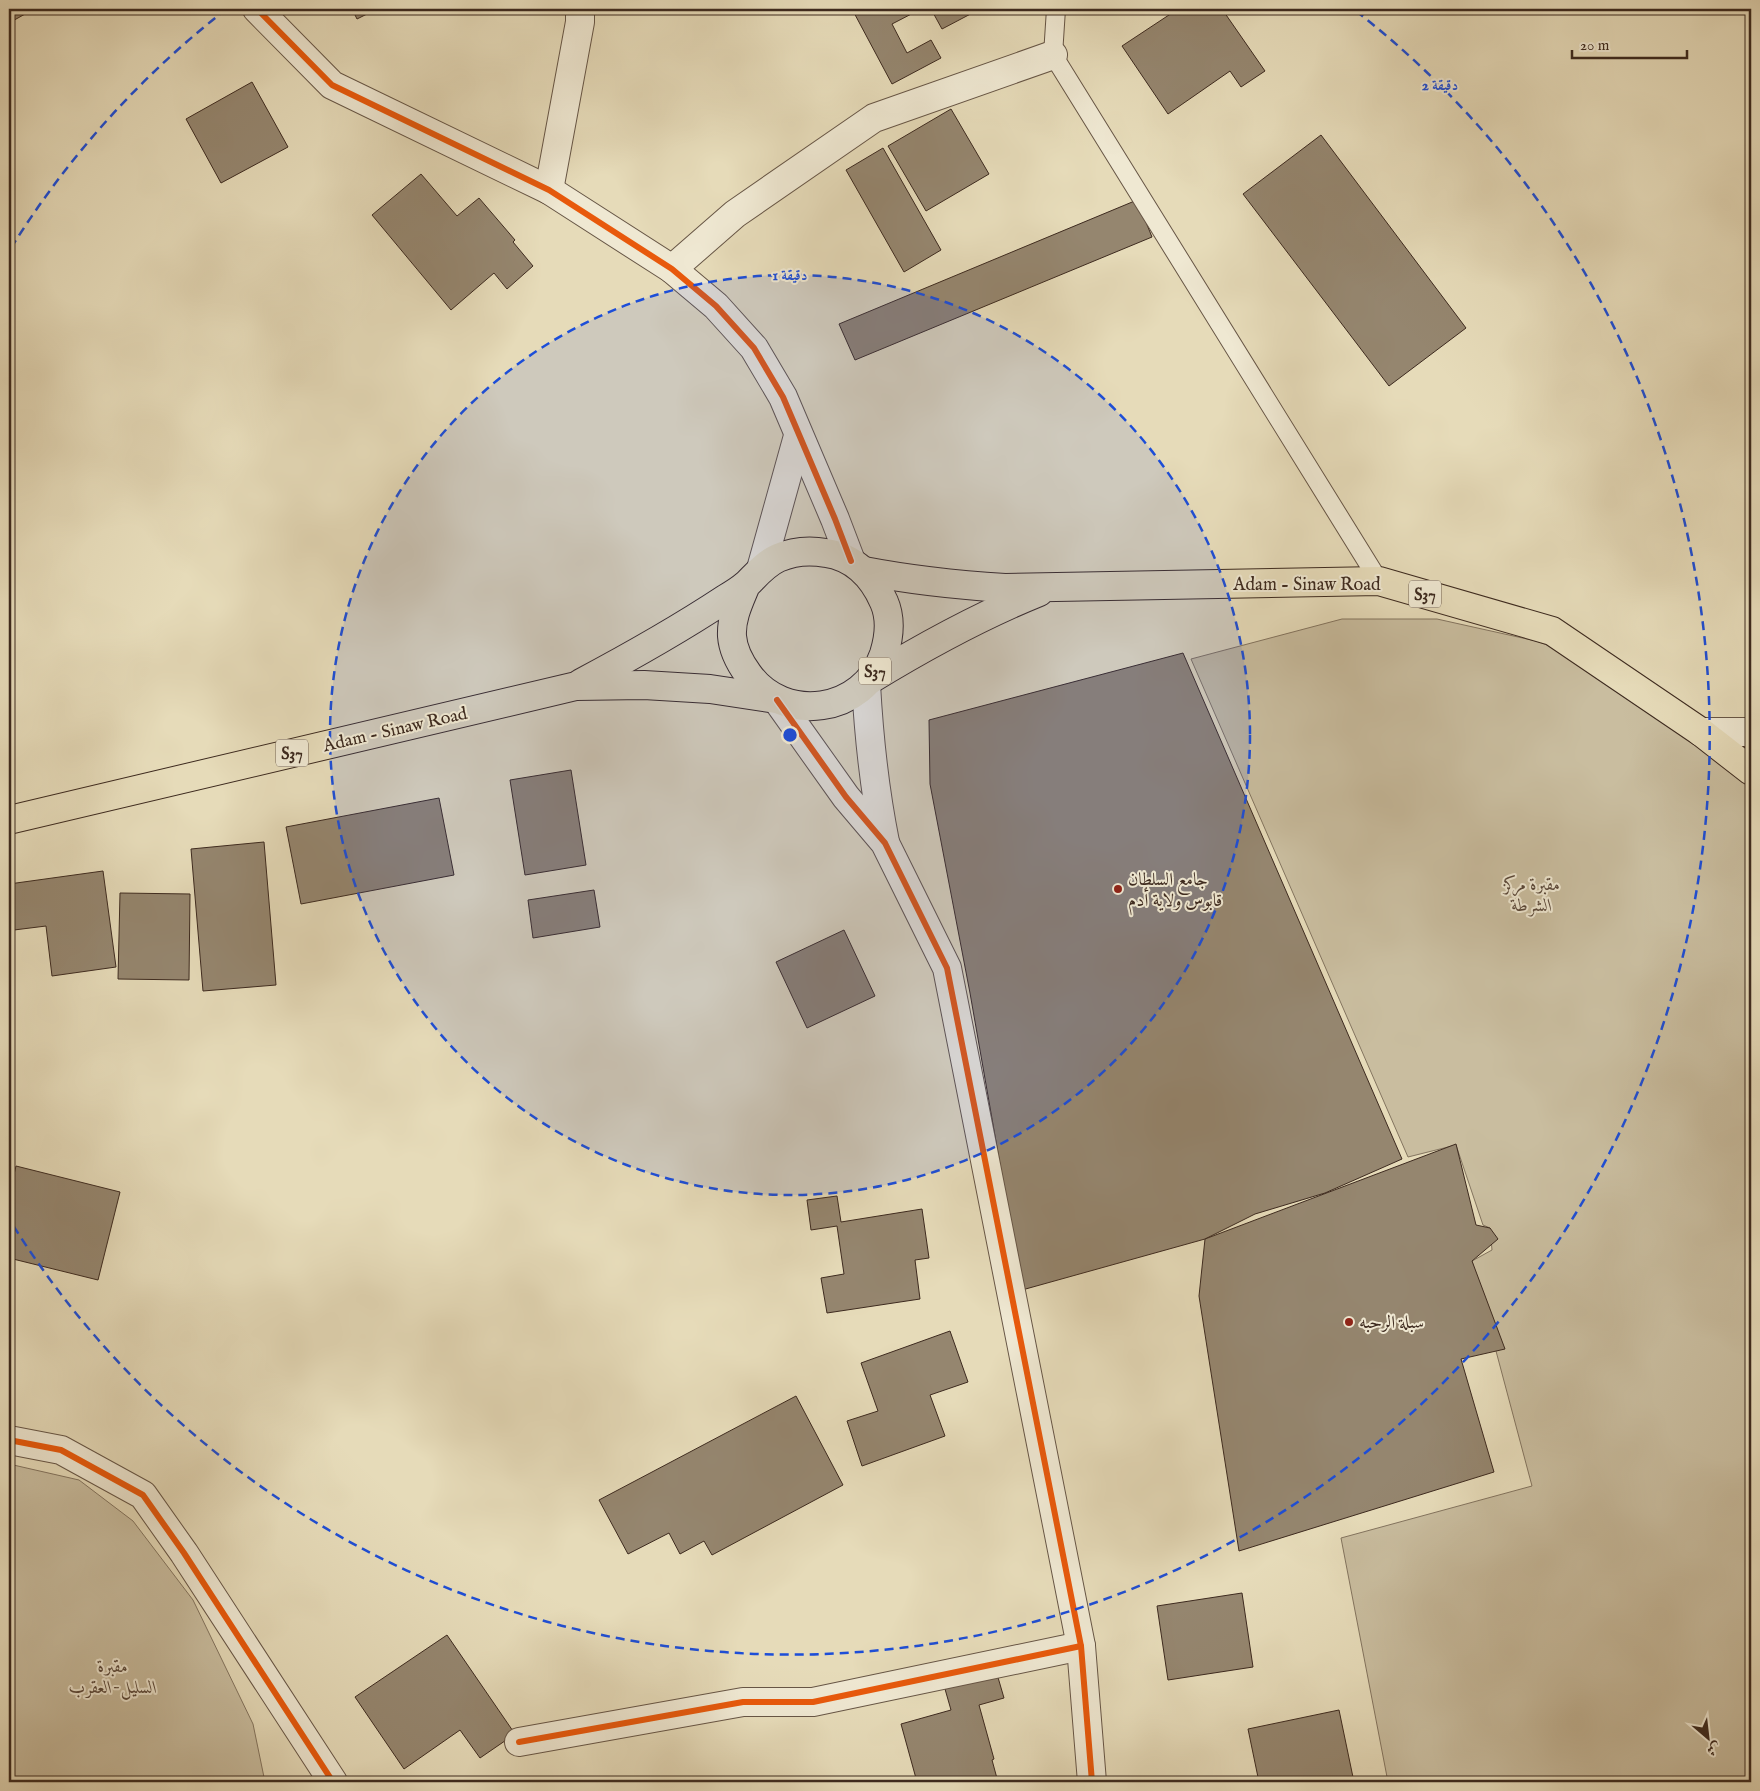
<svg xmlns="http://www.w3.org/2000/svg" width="1760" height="1791" font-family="'IM FELL English',Amiri,serif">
  <rect width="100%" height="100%" fill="#e6dbb9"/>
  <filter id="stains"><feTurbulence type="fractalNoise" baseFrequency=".004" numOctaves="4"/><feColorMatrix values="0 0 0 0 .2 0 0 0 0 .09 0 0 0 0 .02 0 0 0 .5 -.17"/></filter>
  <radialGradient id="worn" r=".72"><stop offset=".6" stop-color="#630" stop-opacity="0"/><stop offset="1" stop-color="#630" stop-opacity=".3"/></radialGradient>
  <g fill="#c9bd9f" stroke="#83745f">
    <polygon points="1342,619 1437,619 1536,641 1582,657 1751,786 1751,1782 1388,1782 1341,1538 1532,1486 1472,1261 1492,1250 1490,1228 1483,1225 1456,1145 1408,1157 1191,659"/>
    <polygon points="9,1464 79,1480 133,1521 193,1600 253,1724 265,1782 9,1782"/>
  </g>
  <g fill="#95866f" stroke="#3d2a1f">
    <polygon points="9,9 34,9 9,23"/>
    <polygon points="352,9 377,9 357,19"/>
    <polygon points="852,9 921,9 892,24 907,53 931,40 941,58 892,84"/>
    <polygon points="931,9 980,9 942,29"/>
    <polygon points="1178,9 1222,9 1265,71 1241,87 1230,71 1168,114 1122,46"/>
    <polygon points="252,82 288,147 221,183 186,119"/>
    <polygon points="951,109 989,174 926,211 888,146"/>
    <polygon points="1321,135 1466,328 1389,386 1243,194"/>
    <polygon points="883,148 941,250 904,272 846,170"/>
    <polygon points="421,174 457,216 479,198 515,240 513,242 533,266 507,289 494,273 451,310 372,215"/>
    <polygon points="1137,200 1152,237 855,360 839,324"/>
    <polygon points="1183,653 1402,1159 1325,1193 1255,1214 1205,1239 1022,1290 970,993 930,784 929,720"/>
    <polygon points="571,770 586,865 525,875 510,780"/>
    <polygon points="439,798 454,875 301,904 286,827"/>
    <polygon points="264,842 276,985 203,991 191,849"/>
    <polygon points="103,871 116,967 52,976 46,926 14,930 9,884"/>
    <polygon points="594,890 600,927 533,938 528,900"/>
    <polygon points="120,893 190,894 189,980 118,979"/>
    <polygon points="844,930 875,996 807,1028 776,962"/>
    <polygon points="1456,1144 1476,1225 1490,1228 1498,1239 1472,1261 1505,1349 1461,1359 1494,1472 1239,1551 1199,1296 1205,1239"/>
    <polygon points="16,1166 120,1192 98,1280 9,1258 9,1196"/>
    <polygon points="837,1196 841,1222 922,1209 929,1258 915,1260 920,1299 827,1313 821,1278 844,1274 837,1226 811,1230 807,1200"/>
    <polygon points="950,1331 968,1382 930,1395 945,1436 862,1466 847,1421 878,1411 861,1363"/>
    <polygon points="796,1396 843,1485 712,1555 704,1541 680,1554 669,1533 628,1554 599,1500"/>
    <polygon points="1242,1593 1253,1667 1168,1680 1157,1606"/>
    <polygon points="447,1635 515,1734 480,1758 460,1730 404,1769 355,1697"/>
    <polygon points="997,1674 1004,1698 979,1705 994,1759 992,1760 998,1782 917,1782 901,1724 951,1710 945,1689"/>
    <polygon points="1339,1710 1354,1782 1259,1782 1248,1729"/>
  </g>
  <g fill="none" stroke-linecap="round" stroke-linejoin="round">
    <defs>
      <polyline id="service" points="1056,9 1053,55 1379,581"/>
      <g id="minor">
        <polyline points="257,9 332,85 549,190 672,269 716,306 754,348 783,397 835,519 851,561"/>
        <polyline points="549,190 580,22 580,9"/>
        <polyline points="672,269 735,214 874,118 1053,55"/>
        <polyline points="761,569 798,436"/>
        <path d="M866,684C869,739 874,787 885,842"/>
        <polyline points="777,700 846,797 885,843 947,968 1081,1646 1092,1782"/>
        <polyline points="1701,732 1751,732"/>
        <polyline points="9,1440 61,1450 143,1495 184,1553 333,1782"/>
        <polyline points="519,1742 743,1702 813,1702 1081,1646"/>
      </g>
      <g id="primary">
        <path d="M864,571C911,580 957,585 1005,588L1379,581L1552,631L1701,732L1751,771"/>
        <path d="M871,679C925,646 980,616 1039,592"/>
        <path d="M581,683C630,657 678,630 725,599C732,595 740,590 747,584C757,574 765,564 778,558C794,551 809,550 826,553C854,557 873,577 884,602C891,618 889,638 884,654C864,713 784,725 748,674C740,663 733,650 732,636C731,618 739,602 746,585"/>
        <polyline points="9,820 576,686 644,685 710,689 776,699"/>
      </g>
    </defs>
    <use href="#service" stroke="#675646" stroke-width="20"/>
    <use href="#minor" stroke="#675646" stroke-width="30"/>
    <use href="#primary" stroke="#3d2a1f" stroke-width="30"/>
    <use href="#service" stroke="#efe8d2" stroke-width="18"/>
    <use href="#minor" stroke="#efe8d2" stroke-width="28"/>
    <use href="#primary" stroke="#e6dbb9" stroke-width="28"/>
    <defs>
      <g id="cycleway">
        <polyline points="257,9 332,85 549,190 672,269 716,306 754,348 783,397 835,519 851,561"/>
        <polyline points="777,700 846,797 885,843 947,968 1081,1646 1092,1782"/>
        <polyline points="9,1440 61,1450 143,1495 184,1553 333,1782"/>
        <polyline points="519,1742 743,1702 813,1702 1081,1646"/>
      </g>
    </defs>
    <use href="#cycleway" stroke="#efe8d2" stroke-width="9"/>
    <use href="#cycleway" stroke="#e8590c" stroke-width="6"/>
  </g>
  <circle cx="790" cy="735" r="460" fill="#1d4ed8" fill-opacity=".12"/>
  <g fill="none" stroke="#1d4ed8" stroke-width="2.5" stroke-dasharray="9 6">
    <circle cx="790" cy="735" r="460"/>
    <path d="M11 248A919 919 0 0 1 224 11M1356 11A919 919 0 1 1 11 1222"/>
  </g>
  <g fill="#8f2418" stroke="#efe8d2" stroke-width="2">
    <circle cx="1118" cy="889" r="5"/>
    <circle cx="1349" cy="1322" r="5"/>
  </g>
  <g text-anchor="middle" stroke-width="4" stroke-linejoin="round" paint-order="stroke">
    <g fill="#efe8d2" stroke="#726355" stroke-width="1">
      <rect x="1409" y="580.5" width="32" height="27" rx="4"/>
      <rect x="859" y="657.5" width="32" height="27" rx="4"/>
      <rect x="276" y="739.5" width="32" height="27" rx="4"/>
    </g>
    <g font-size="16" font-weight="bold" fill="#3d2a1f">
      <text x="1425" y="600">S37</text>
      <text x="875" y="677">S37</text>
      <text x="292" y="759">S37</text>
    </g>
    <g font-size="18" fill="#3d2a1f" stroke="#efe8d2">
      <text x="1307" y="590">Adam - Sinaw Road</text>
      <text transform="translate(395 729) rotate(-13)" y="6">Adam - Sinaw Road</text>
    </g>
    <g font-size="18" fill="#3d2a1f" stroke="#efe8d2" text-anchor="start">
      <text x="1128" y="885">جامع السلطان<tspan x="1128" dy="21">قابوس ولاية أدم</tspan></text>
      <text x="1359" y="1328">سبلة الرحبه</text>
    </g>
    <g font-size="18" font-style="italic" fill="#594739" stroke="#efe8d2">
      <text x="1532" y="890">مقبرة مركز<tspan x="1532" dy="21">الشرطة</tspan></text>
      <text x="113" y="1672">مقبرة<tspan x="113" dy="21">السليل-العقرب</tspan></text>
    </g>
  </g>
  <circle cx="790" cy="735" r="8" fill="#1d4ed8" stroke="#efe8d2" stroke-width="2.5"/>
  <g font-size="15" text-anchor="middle" font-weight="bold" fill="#1d4ed8" stroke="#efe8d2" stroke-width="4" stroke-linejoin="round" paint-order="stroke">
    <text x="1440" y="90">2 دقيقة</text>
    <text x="790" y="280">1 دقيقة</text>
  </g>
  <rect width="1760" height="1791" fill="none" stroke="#e6dbb9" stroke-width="30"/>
  <rect x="10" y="10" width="1740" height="1771" fill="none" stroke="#3d2a1f" stroke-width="2.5"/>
  <rect x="15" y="15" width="1730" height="1761" fill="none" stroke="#3d2a1f"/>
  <g transform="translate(1708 1738) rotate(152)" stroke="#efe8d2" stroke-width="4" paint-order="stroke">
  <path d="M0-4L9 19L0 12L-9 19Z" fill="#3d2a1f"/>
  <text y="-8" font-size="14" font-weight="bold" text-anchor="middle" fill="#3d2a1f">ش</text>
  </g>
  <path d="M1572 50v8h115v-8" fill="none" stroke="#3d2a1f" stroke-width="2.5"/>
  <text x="1580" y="50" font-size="15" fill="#3d2a1f" stroke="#efe8d2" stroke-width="4" paint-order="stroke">20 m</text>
  <rect width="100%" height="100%" filter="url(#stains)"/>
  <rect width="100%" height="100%" fill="url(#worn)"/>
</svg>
